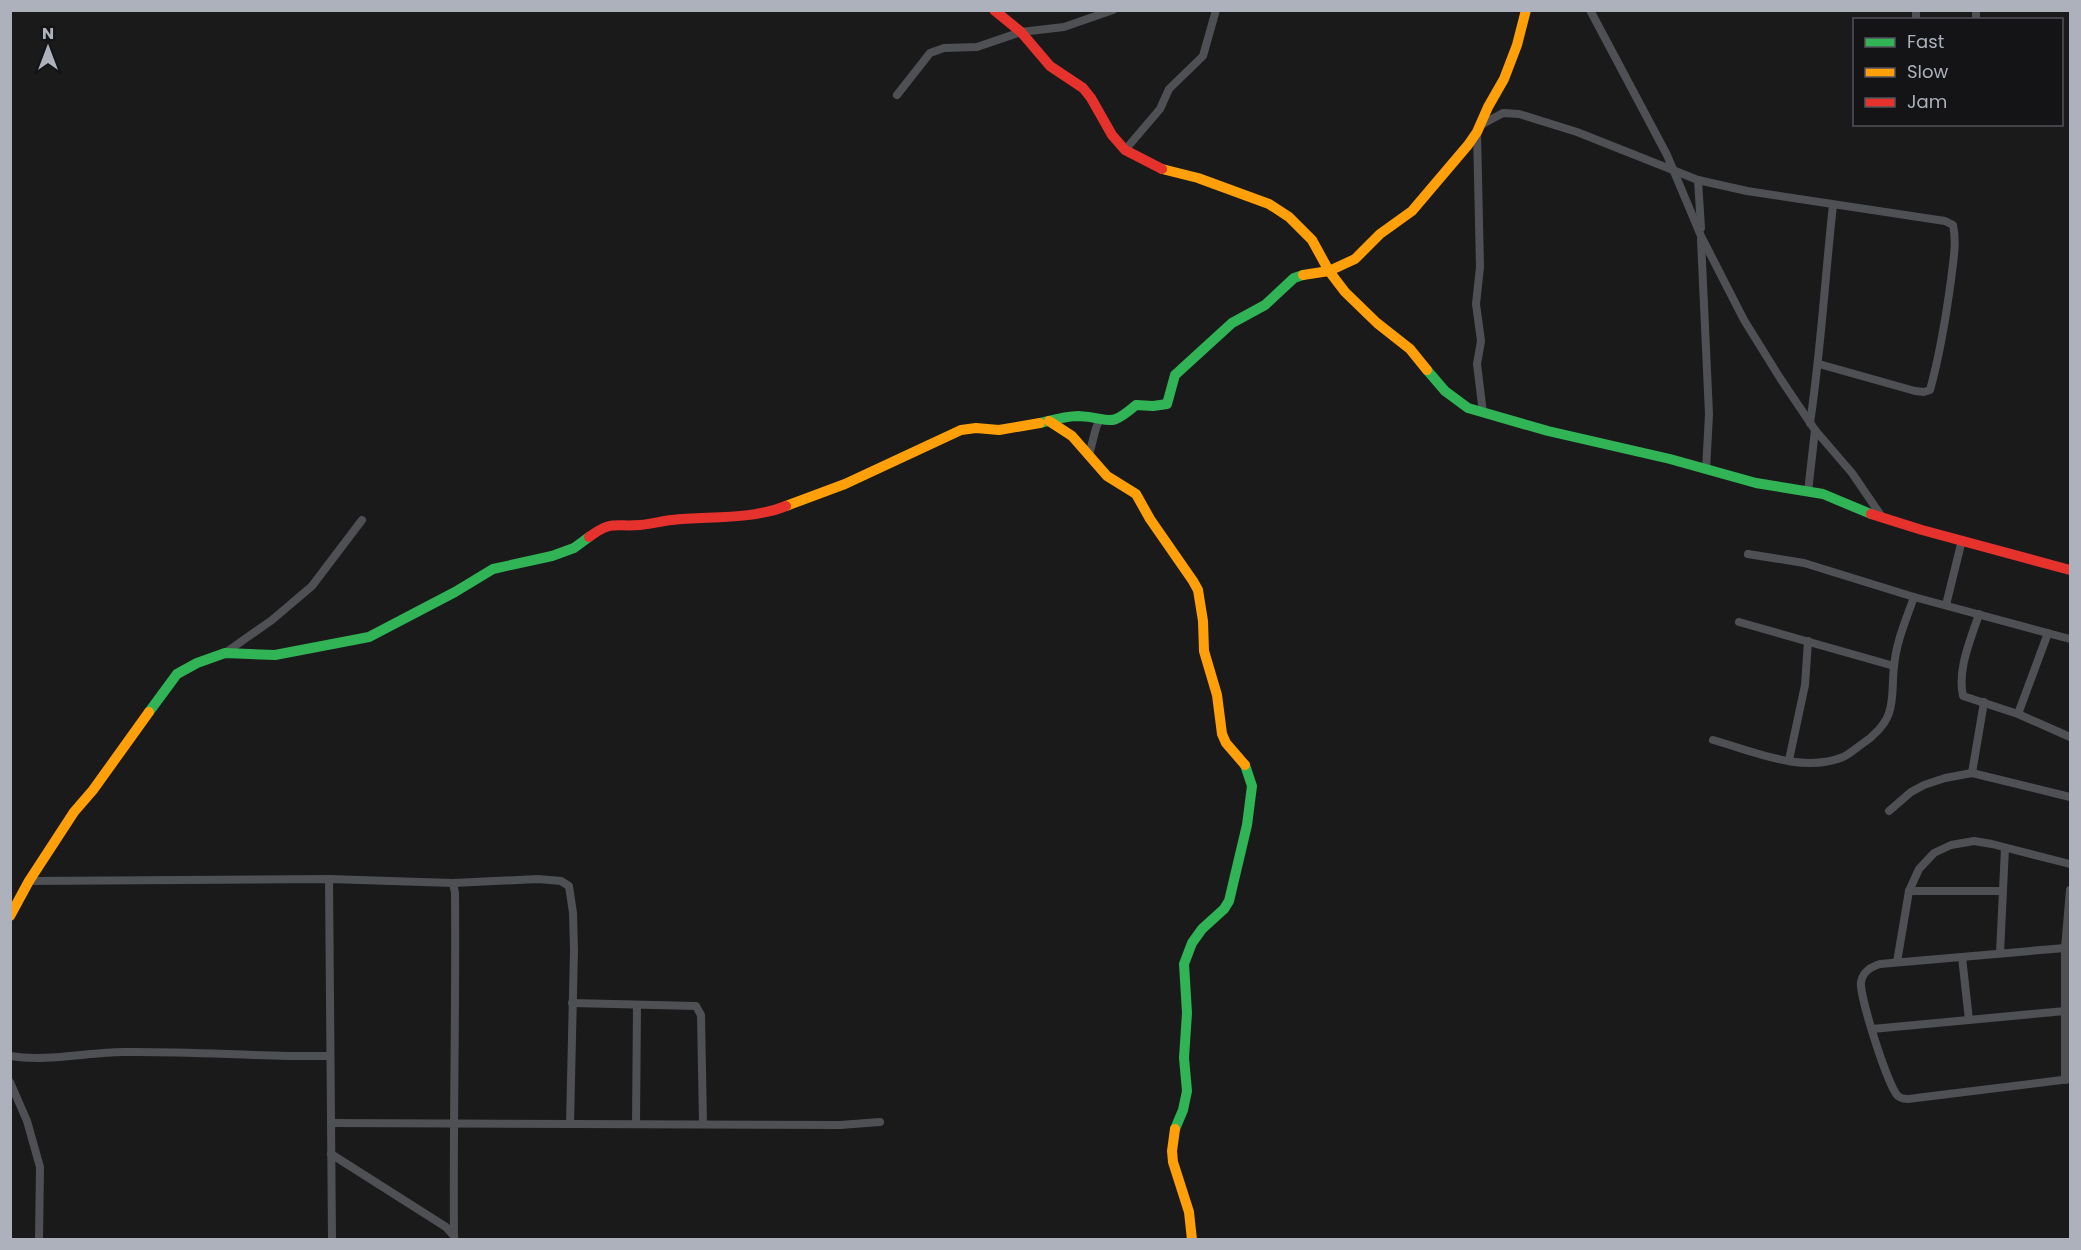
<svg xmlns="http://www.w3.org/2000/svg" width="2081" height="1250" font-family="Poppins,sans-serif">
  <rect width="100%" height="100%" fill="#1a1a1b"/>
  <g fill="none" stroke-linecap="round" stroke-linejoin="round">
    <g stroke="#4e5054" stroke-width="8">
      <polyline points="1590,10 1667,155 1701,236 1744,320 1780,378 1815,430 1852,473 1882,517"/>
      <polyline points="1916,10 1916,20"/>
      <polyline points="1976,20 1976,10"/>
      <polyline points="897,95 930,53 944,48 977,47 1021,32 1064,27 1113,10"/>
      <path d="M1479,126L1503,113L1519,114L1577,132L1698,180L1747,191L1945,221L1953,225C1957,243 1953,262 1951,280C1946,317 1940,354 1930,390L1924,392L1915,391L1819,364"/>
      <polyline points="1477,132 1480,267 1476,304 1481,341 1477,364 1483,413"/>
      <polyline points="1125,150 1160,109 1169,89 1203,56 1216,10"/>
      <polyline points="1698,180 1701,228"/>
      <polyline points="1701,240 1709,414 1706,470"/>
      <path d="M1810,423C1821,350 1825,277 1833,205"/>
      <polyline points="1089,455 1096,428 1100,419"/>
      <polyline points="1808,492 1815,430"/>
      <polyline points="1748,554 1804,563 1914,597 2070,639"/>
      <polyline points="1946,605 1962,540"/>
      <path d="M1979,614C1971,639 1957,669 1963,696L2018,714L2070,737"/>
      <polyline points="1739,622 1894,666"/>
      <polyline points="225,653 272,620 312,586 362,520"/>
      <polyline points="2018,714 2048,633"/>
      <path d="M1713,740C1753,751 1802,774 1843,757C1850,754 1856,748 1862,744C1873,737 1885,725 1889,713C1894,699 1892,682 1894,667C1896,642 1906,620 1914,597"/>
      <polyline points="1789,760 1805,685 1808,641"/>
      <polyline points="1972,773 1984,702"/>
      <polyline points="1889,811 1911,792 1924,785 1945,778 1972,773 2070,797"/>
      <polyline points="329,879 332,1240"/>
      <path d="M29,881L329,879L453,883L455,893C456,1008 453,1122 454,1237"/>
      <polyline points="453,883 538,879 561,881 569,886 573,913 574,950 570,1124"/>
      <polyline points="1909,891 2002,891"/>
      <path d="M2065,948L1880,964C1871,967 1863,971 1861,982C1859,995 1888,1087 1898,1096C1903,1100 1909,1099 1916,1098L2070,1079"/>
      <polyline points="2000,953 2005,848"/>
      <polyline points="1962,957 1969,1020"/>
      <polyline points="1897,962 1909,891 1919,869 1934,853 1951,845 1974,841 1992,844 2070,864"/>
      <polyline points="572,1003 696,1006 701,1015 703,1124"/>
      <polyline points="1872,1029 2065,1011"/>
      <path d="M10,1056C48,1062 87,1052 124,1052C193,1051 261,1057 330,1056"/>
      <polyline points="2065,1080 2065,948 2070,890"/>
      <polyline points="10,1082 27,1121 40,1167 39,1240"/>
      <polyline points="331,1123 840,1125 880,1122"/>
      <polyline points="636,1124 637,1005"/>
      <polyline points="331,1154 446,1227 454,1236"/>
    </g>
    <g stroke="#30b455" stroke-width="10">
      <polyline points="1427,370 1445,391 1468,408 1548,431 1670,459 1756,483 1823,494 1871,514"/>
      <path d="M1040,423C1052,420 1066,416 1078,416C1111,417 1107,430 1136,405L1153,406L1167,404L1175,375L1232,323L1265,305L1294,278L1303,275"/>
      <polyline points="149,712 177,674 197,663 225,653 275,655 369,637 455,592 493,569 552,556 574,548 589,537"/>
      <polyline points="1175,1129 1183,1110 1187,1091 1184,1058 1187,1013 1184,964 1192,943 1202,929 1224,909 1229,901 1247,825 1252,786 1245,765"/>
    </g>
    <g stroke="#ff9f0a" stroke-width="10">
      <polyline points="1162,169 1198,178 1269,204 1289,217 1312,240 1329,271 1345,292 1377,323 1410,349 1427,370"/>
      <polyline points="1303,275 1329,271 1355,259 1380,234 1412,211 1468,145 1477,132 1488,107 1504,79 1517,45 1526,10"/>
      <polyline points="1049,421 1072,436 1107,476 1136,494 1150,519 1193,581 1198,590 1203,621 1204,651 1217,695 1222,734 1226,743 1245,765"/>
      <polyline points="786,506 845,484 961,430 976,428 999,430 1040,423"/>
      <polyline points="10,916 29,881 74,812 93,790 149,712"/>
      <polyline points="1175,1129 1172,1151 1173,1162 1189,1212 1192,1240"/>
    </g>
    <g stroke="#e5322d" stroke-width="10">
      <polyline points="994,10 1021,32 1050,66 1083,88 1091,98 1112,135 1125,150 1162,169"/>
      <polyline points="1871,514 1922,530 2070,570"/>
      <path d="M589,537C612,520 614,527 640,525C651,524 662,521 672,520C709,516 751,520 786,506"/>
    </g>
  </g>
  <rect width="2081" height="1250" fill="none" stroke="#acb1bb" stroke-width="24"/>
  <rect x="1853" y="18" width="210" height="108" fill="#141417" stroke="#515359" stroke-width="1.5"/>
  <rect x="1865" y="38" width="30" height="9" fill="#30b455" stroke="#515359" stroke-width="1.5"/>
  <text x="1907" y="48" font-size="18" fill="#acb1bb">Fast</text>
  <rect x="1865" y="68" width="30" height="9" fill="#ff9f0a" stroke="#515359" stroke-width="1.5"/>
  <text x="1907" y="78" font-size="18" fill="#acb1bb">Slow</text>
  <rect x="1865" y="98" width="30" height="9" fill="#e5322d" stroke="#515359" stroke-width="1.5"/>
  <text x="1907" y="108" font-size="18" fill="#acb1bb">Jam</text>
  <g transform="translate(48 48)" stroke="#141417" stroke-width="4.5" paint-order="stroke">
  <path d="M0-4.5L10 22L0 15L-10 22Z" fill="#acb1bb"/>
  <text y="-9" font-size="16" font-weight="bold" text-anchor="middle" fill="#acb1bb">N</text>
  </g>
</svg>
